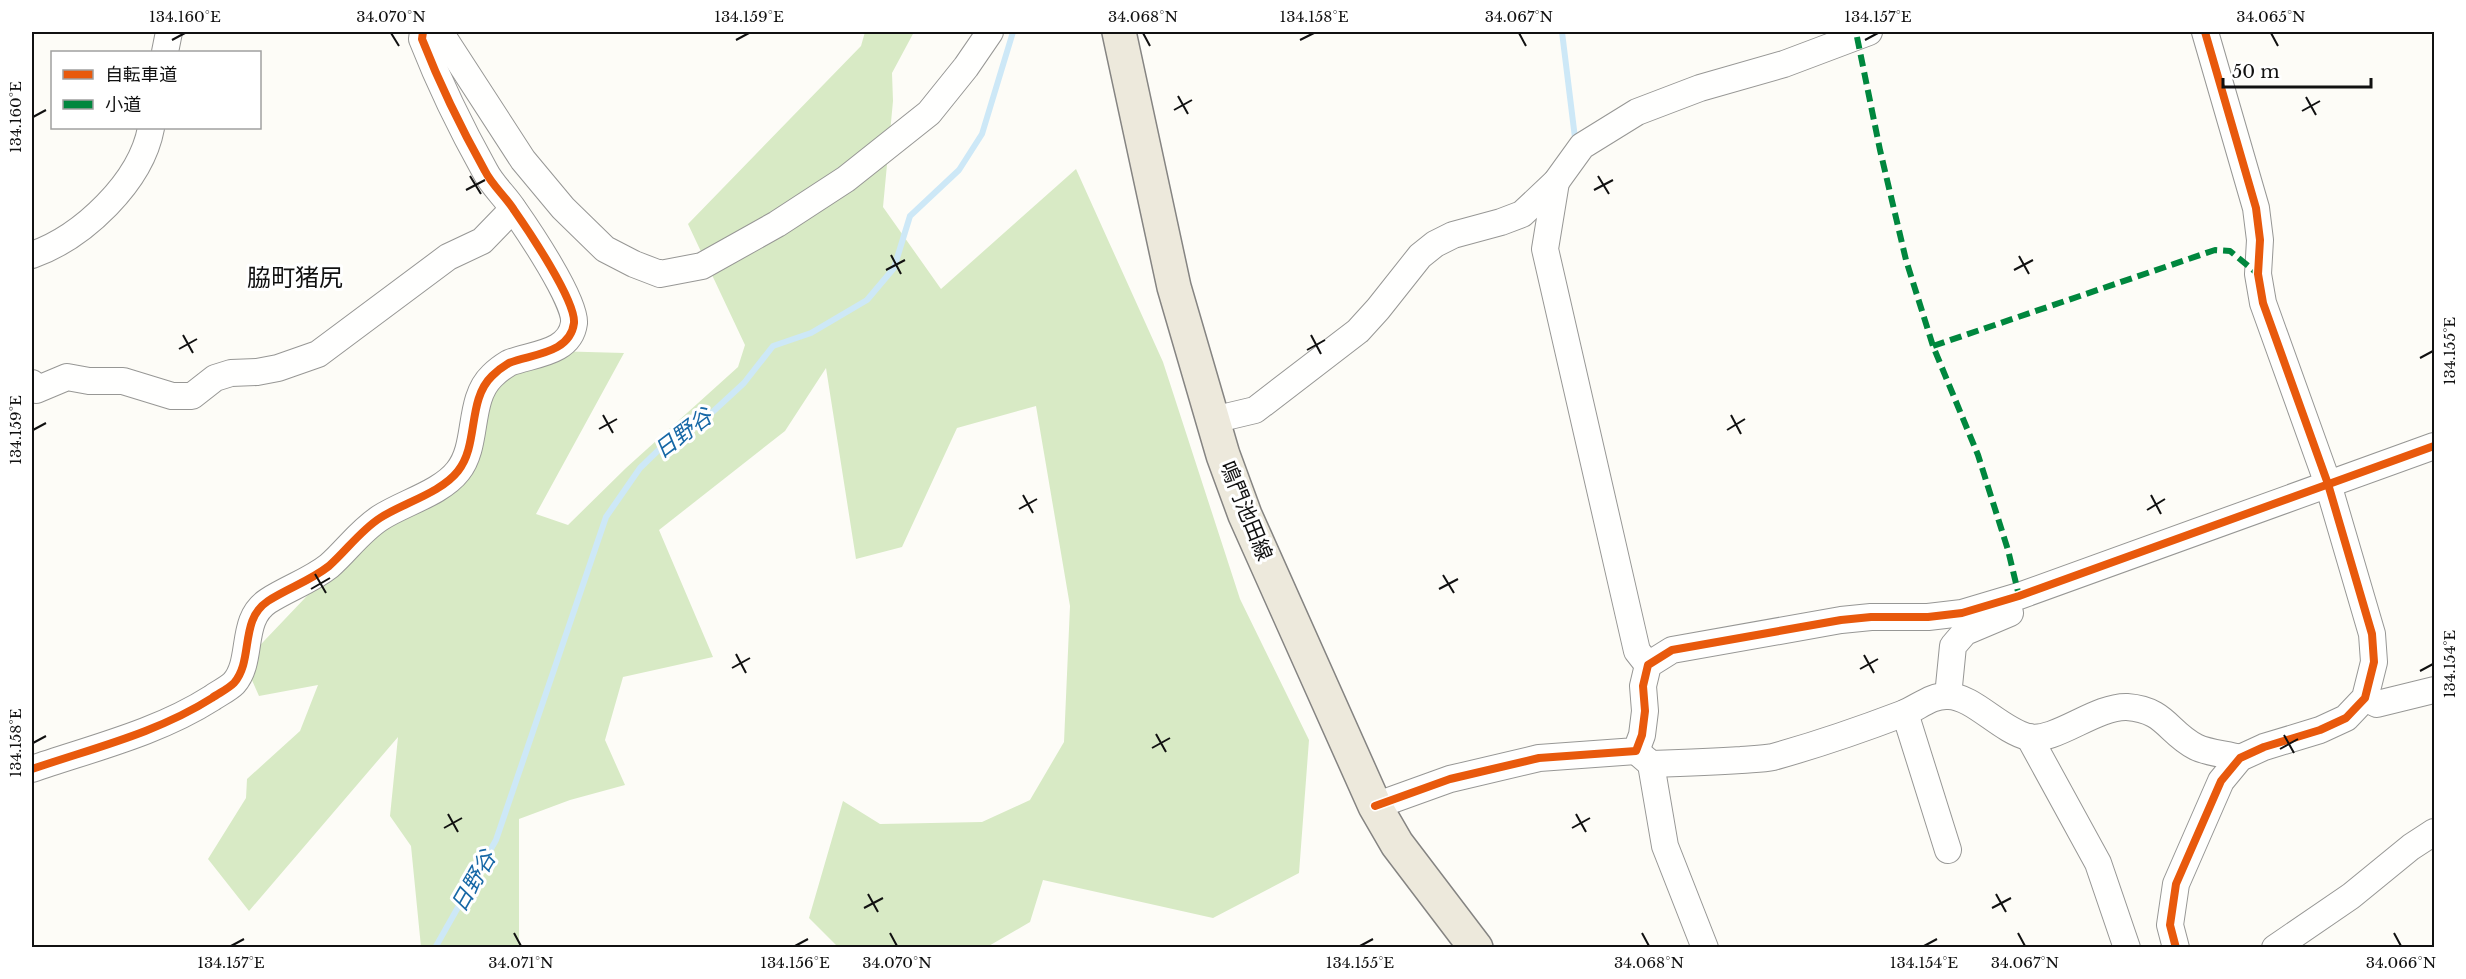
<svg xmlns="http://www.w3.org/2000/svg" width="2466" height="979" font-family="'Libre Baskerville','Noto Sans JP',serif">
  <rect width="100%" height="100%" fill="#fdfcf7"/>
  <polygon fill="#d8eac5" points="865,32 914,32 892,73 893,101 883,207 941,289 1076,169 1163,362 1240,599 1309,740 1299,873 1213,918 1043,880 1030,922 987,947 838,947 809,918 843,801 880,824 982,822 1030,800 1064,742 1070,606 1036,406 957,428 902,547 856,559 826,368 785,431 659,530 713,657 623,677 605,740 625,785 570,800 519,819 519,947 421,947 411,846 390,816 398,737 249,911 208,859 246,798 247,779 300,731 318,685 259,696 244,662 345,556 420,505 472,474 477,398 552,351 624,353 536,514 568,525 626,468 738,367 745,345 688,224 861,46"/>
  <g fill="none" stroke-linecap="round" stroke-linejoin="round">
    <g stroke="#cde8f7" stroke-width="6">
      <polyline points="1562,32 1575,138"/>
      <polyline points="435,948 496,840 606,517 640,468 671,438 705,419 744,383 773,346 811,333 867,300 894,268 910,216 959,170 982,134 1013,32"/>
    </g>
    <defs>
      <g id="minor">
        <polyline points="440,32 523,160 563,208 605,249 634,264 660,274 702,266 777,224 846,179 929,113 966,67 990,32"/>
        <polyline points="165,52 169,32"/>
        <polyline points="1556,182 1545,249 1637,651 1648,665"/>
        <path d="M32,255C83,237 141,182 151,128"/>
        <polyline points="32,383 36,390 67,377 89,381 123,381 172,396 192,396 215,378 231,373 257,372 278,368 318,354 448,257 482,241 513,209"/>
        <polyline points="1213,420 1255,410 1358,331 1378,309 1420,256 1435,244 1453,235 1501,222 1522,214 1556,182 1582,146 1637,112 1700,88 1784,64 1869,32"/>
        <polyline points="1948,696 1953,646 1965,632 2010,613"/>
        <polyline points="2365,698 2377,704 2434,690"/>
        <polyline points="1905,713 1948,850"/>
        <polyline points="2029,737 2098,863 2127,948"/>
        <path d="M1636,751L1651,764C1681,763 1711,762 1741,760C1752,759 1763,759 1773,757C1816,745 1860,730 1902,714C1918,708 1931,695 1948,696C1973,696 2000,730 2028,737C2055,743 2095,706 2127,707C2166,710 2167,732 2196,747C2208,753 2226,754 2240,758"/>
        <polyline points="1651,764 1665,846 1705,948"/>
        <path d="M32,769C93,748 157,733 212,698C219,693 228,689 234,683C254,660 239,620 268,601C288,588 310,581 329,566C347,550 360,531 380,518C403,503 441,493 458,471C479,445 467,400 492,376C496,372 504,366 509,363C531,354 570,354 574,323C576,301 528,230 514,210C505,196 492,185 485,171C461,128 440,85 422,39L423,32"/>
        <polyline points="1375,806 1450,779 1539,758 1636,751 1642,735 1645,711 1643,686 1648,665 1672,650 1841,620 1871,617 1928,617 1962,613 2019,596 2434,446"/>
        <polyline points="2176,948 2170,925 2176,884 2221,781 2240,758 2264,747 2320,730 2346,718 2365,698 2374,662 2372,634 2328,484 2263,303 2258,274 2260,240 2256,208 2205,32"/>
        <polyline points="2275,948 2351,896 2411,847 2434,832"/>
      </g>
      <polyline id="major" points="1119,32 1174,287 1223,455 1245,515 1375,806 1397,844 1476,948"/>
    </defs>
    <use href="#minor" stroke="#979795" stroke-width="28"/>
    <use href="#major" stroke="#858482" stroke-width="36"/>
    <use href="#minor" stroke="#fffffe" stroke-width="26"/>
    <use href="#major" stroke="#ede9dc" stroke-width="33"/>
    <g stroke="#00873e" stroke-width="6" stroke-dasharray="12 6" stroke-linecap="butt">
      <polyline points="1857,37 1880,150 1906,260 1933,346 1978,455 2008,550 2019,596"/>
      <polyline points="1933,346 2215,250 2230,251 2258,274"/>
    </g>
    <defs>
      <g id="cycleway">
        <path d="M32,769C93,748 157,733 212,698C219,693 228,689 234,683C254,660 239,620 268,601C288,588 310,581 329,566C347,550 360,531 380,518C403,503 441,493 458,471C479,445 467,400 492,376C496,372 504,366 509,363C531,354 570,354 574,323C576,301 528,230 514,210C505,196 492,185 485,171C461,128 440,85 422,39L423,32"/>
        <polyline points="1375,806 1450,779 1539,758 1636,751 1642,735 1645,711 1643,686 1648,665 1672,650 1841,620 1871,617 1928,617 1962,613 2019,596 2434,446"/>
        <polyline points="2176,948 2170,925 2176,884 2221,781 2240,758 2264,747 2320,730 2346,718 2365,698 2374,662 2372,634 2328,484 2263,303 2258,274 2260,240 2256,208 2205,32"/>
      </g>
    </defs>
    <use href="#cycleway" stroke="#fff" stroke-width="11"/>
    <use href="#cycleway" stroke="#e8590c" stroke-width="8"/>
  </g>
  <path fill="none" stroke="#111" stroke-width="2" d="M391,33L399,46M1143,33L1150,46M1519,33L1526,46M2271,33L2278,46M172,40L185,33M736,40L749,33M1300,40L1314,33M1865,40L1878,33M1178,96L1188,114M2306,97L2316,115M1174,110L1192,100M2302,111L2320,101M33,117L46,110M470,176L481,194M1598,176L1609,194M466,190L485,180M1594,190L1613,180M891,255L901,274M2019,256L2029,274M886,270L905,260M2014,270L2033,260M183,335L193,353M1311,335L1321,354M179,349L197,339M1307,350L1325,340M2420,358L2433,351M603,415L613,433M1731,415L1741,434M599,429L617,419M33,430L46,423M1727,430L1745,419M1023,495L1033,513M2151,495L2161,514M1019,509L1037,499M2147,510L2165,499M315,574L326,593M1443,575L1454,593M311,589L330,578M1439,589L1458,579M736,654L746,673M1864,655L1874,673M732,668L750,658M1860,669L1878,659M2420,671L2433,664M1156,734L1166,752M2284,735L2294,753M33,743L46,736M1152,748L1170,738M2280,749L2298,739M448,814L458,832M1576,814L1586,832M444,828L462,818M1572,828L1590,818M868,894L878,912M1996,894L2006,912M864,908L883,898M1992,908L2011,898M514,933L521,946M890,933L897,946M1642,933L1649,946M2018,933L2025,946M2394,933L2401,946M231,946L244,939M795,946L808,939M1360,946L1373,939M1924,946L1937,939"/>
  <g text-anchor="middle" stroke-width="6" stroke-linejoin="round" paint-order="stroke">
    <g font-size="21" fill="#111" stroke="#fff">
      <text transform="translate(1246 511) rotate(68)" y="7">鳴門池田線</text>
    </g>
    <g font-size="22" font-style="italic" fill="#1768a6" stroke="#fff">
      <text transform="translate(683 433) rotate(-37)" y="8">日野谷</text>
      <text transform="translate(473 881) rotate(-60)" y="8">日野谷</text>
    </g>
    <g font-size="24" fill="#111" stroke="#fff">
      <text x="295" y="286">脇町猪尻</text>
    </g>
  </g>
  <rect width="2466" height="979" fill="none" stroke="#ffffff" stroke-width="66"/>
  <rect x="51" y="51" width="210" height="78" fill="#ffffff" stroke="#a0a0a0" stroke-width="1.5"/>
  <rect x="63" y="70" width="30" height="9" fill="#e8590c" stroke="#a0a0a0" stroke-width="1.5"/>
  <text x="105" y="81" font-size="18" fill="#111111">自転車道</text>
  <rect x="63" y="100" width="30" height="9" fill="#00873e" stroke="#a0a0a0" stroke-width="1.5"/>
  <text x="105" y="111" font-size="18" fill="#111111">小道</text>
  <path d="M2223 78v9h148v-9" fill="none" stroke="#111111" stroke-width="3"/>
  <text x="2232" y="78" font-size="18" fill="#111111" stroke="#ffffff" stroke-width="4.5" paint-order="stroke">50 m</text>
  <rect x="33" y="33" width="2400" height="913" fill="none" stroke="#111" stroke-width="2"/>
  <g font-size="15" text-anchor="middle" fill="#111">
    <text x="185" y="22">134.160°E</text>
    <text x="391" y="22">34.070°N</text>
    <text x="749" y="22">134.159°E</text>
    <text x="1143" y="22">34.068°N</text>
    <text x="1314" y="22">134.158°E</text>
    <text x="1519" y="22">34.067°N</text>
    <text x="1878" y="22">134.157°E</text>
    <text x="2271" y="22">34.065°N</text>
    <text transform="translate(16 117) rotate(-90)" y="5">134.160°E</text>
    <text transform="translate(2450 351) rotate(-90)" y="5">134.155°E</text>
    <text transform="translate(16 430) rotate(-90)" y="5">134.159°E</text>
    <text transform="translate(2450 664) rotate(-90)" y="5">134.154°E</text>
    <text transform="translate(16 743) rotate(-90)" y="5">134.158°E</text>
    <text x="231" y="968">134.157°E</text>
    <text x="521" y="968">34.071°N</text>
    <text x="795" y="968">134.156°E</text>
    <text x="897" y="968">34.070°N</text>
    <text x="1360" y="968">134.155°E</text>
    <text x="1649" y="968">34.068°N</text>
    <text x="1924" y="968">134.154°E</text>
    <text x="2025" y="968">34.067°N</text>
    <text x="2401" y="968">34.066°N</text>
  </g>
</svg>
